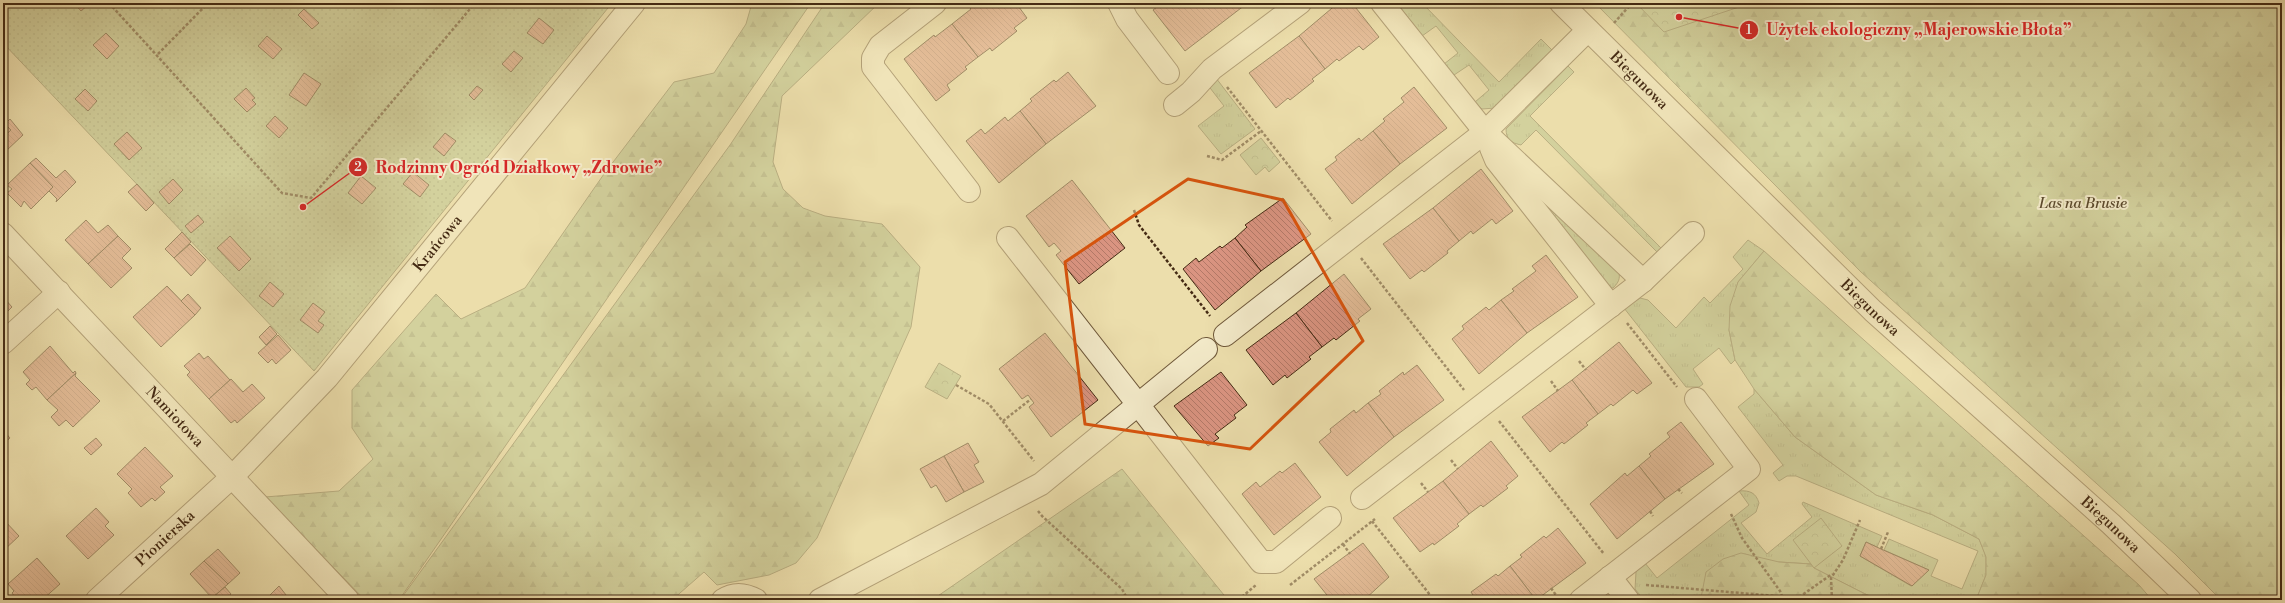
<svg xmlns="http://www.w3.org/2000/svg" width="2285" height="603" font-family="'Libre Bodoni',serif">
  <defs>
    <pattern id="grass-tufts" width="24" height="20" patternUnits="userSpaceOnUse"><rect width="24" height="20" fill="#b4c28c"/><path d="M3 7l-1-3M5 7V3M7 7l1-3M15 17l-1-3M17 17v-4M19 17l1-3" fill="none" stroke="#949e71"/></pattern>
    <pattern id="forest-firs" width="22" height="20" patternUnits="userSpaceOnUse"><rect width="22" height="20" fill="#b4c28c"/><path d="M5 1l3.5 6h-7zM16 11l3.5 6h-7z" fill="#949e71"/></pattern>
    <pattern id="park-crowns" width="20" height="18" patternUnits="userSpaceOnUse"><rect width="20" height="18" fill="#b4c28c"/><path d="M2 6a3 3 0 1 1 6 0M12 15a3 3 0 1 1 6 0" fill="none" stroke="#949e71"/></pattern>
    <pattern id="garden-dots" width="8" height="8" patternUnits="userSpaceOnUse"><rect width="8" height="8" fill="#b4c28c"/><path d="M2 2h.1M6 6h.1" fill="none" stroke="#949e71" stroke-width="1.8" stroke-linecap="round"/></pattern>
    <pattern id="building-back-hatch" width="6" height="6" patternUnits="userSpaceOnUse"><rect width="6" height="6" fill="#da9481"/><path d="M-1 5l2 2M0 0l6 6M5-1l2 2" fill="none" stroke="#b37968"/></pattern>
  </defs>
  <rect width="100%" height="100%" fill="#ecdeac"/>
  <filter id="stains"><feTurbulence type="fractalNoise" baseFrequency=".005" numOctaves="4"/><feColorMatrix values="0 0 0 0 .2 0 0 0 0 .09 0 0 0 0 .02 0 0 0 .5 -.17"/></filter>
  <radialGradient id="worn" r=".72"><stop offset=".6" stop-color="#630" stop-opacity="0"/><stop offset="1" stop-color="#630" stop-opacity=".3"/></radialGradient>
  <g fill="url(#grass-tufts)" stroke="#7c7650">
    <polygon points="1397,3 1422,3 1499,82 1541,39 1553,51 1495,108 1482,109 1475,102 1489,90 1469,65 1454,75 1444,64 1458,53 1436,26 1422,36"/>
    <path d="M1568,66L1574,72L1530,116L1661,248L1657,252L1536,130L1521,145C1511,143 1506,139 1506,129Z"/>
    <polygon points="1216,78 1255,129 1221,154 1198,126 1224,106 1207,84"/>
    <path d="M1508,165L1619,271C1620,279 1619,282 1613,288L1608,287Z"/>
    <polygon points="1748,240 1764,251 1738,282 1729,330 1735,360 1731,364 1719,348 1693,369 1703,384 1699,387 1686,387 1624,308 1640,298 1648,300 1676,328 1704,297 1710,303 1743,269 1733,257"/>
    <path d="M1754,389L1795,437L1876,495L1933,515L1979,539L1986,556V575L1976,600H1877L1814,568L1811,564L1779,562L1701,597L1705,600H1644L1635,589L1636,572L1645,563L1657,578L1749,505L1739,491C1750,490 1756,493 1759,503L1756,512L1741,523L1767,554L1812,517L1802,504L1803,502L1882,536L1877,547L1866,542L1860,556L1911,586L1929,570L1884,550L1889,539L1938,560L1931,576L1962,589L1978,551L1796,476H1787L1779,481L1773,473L1783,465L1738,407L1754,394Z"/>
  </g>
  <g fill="url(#forest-firs)" stroke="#7c7650">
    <polygon points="752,3 811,3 399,600 365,600 265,497 339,491 373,459 352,428 352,390 436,294 461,319 525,288 604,174 674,82 714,73 746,24"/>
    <polygon points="825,3 879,3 782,96 773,162 783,189 803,208 825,216 882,224 920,267 911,327 817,538 796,563 769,575 717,585 704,572 672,600 400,600 730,145"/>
    <polygon points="1595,3 2282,3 2282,600 2221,600 2175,554 1861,272"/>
    <polygon points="1764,251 2139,585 2152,600 1976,600 1986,575 1986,557 1979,539 1933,515 1876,495 1795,437 1754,389 1735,360 1729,330 1730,306 1738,282"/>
    <polygon points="1122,469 1228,600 932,600"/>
    <polygon points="1741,553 1779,562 1811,564 1814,568 1877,600 1705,600 1701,598 1706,572 1723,559"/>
  </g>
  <g fill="url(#park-crowns)" stroke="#7c7650">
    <polygon points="1636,3 1751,3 1664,32"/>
    <polygon points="1261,138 1280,162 1269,172 1265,167 1256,175 1240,155"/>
    <polygon points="939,363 961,376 947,399 925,387"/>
    <polygon points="1821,518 1842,546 1814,568 1793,540"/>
  </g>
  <polygon fill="url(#garden-dots)" stroke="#7c7650" points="3,3 612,3 314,371 3,43"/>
  <g fill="url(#building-back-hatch)" stroke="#452b14">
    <polygon points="74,3 86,3 88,5 81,11"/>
    <polygon points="975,3 1016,3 1027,18 1014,28 1017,31 992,51 990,48 978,57 952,24 971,9 969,7"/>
    <polygon points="1154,3 1244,3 1245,5 1185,51 1153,10 1157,7"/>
    <polygon points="1338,3 1352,3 1379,37 1363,50 1359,46 1339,61 1337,59 1325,69 1299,36"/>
    <polygon points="304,9 319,23 312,29 298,15"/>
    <polygon points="539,18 554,30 543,44 527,33"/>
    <polygon points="952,24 978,57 965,67 967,69 947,85 950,90 936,101 904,59 934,35 935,37"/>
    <polygon points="106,33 119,46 107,59 93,45"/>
    <polygon points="267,36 282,49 273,59 258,46"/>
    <polygon points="1299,36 1325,69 1312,79 1314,81 1290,100 1288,98 1276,108 1249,73"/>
    <polygon points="514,51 523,58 511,72 502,64"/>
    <polygon points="1068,72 1096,106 1046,144 1020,111 1032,101 1030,99 1054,80 1056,82"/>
    <polygon points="304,73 321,84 306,106 289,95"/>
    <polygon points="477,86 483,90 474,100 469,95"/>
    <polygon points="1414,87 1447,128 1400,164 1373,131 1385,121 1383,119 1404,102 1401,98"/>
    <polygon points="246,88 255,98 252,100 256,104 247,112 234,99"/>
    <polygon points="85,89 97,101 88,111 75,99"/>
    <polygon points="1020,111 1046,144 999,183 966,141 981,129 985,134 1005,117 1008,121"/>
    <polygon points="275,116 288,128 279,138 266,126"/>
    <polygon points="10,119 23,135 6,151 3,148 3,137 11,130 5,124"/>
    <polygon points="3,122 11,130 3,137"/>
    <polygon points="1373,131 1400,164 1352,204 1325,169 1337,160 1335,157 1359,138 1361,141"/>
    <polygon points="127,132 142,148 129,160 114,144"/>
    <polygon points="445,133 456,141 444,156 433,147"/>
    <polygon points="36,158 56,178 65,170 76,182 56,202 57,199 49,191 53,187 30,163"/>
    <polygon points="30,163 53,187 31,209 24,201 21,207 7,193 12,189 7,185"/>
    <polygon points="1481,169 1513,211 1496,224 1492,219 1473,234 1471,231 1459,241 1433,208"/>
    <polygon points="413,172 429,185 420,197 403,184"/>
    <polygon points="361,176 376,188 362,204 348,193"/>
    <polygon points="173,179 183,190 169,204 159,192"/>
    <polygon points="1072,180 1125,248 1079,284 1056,255 1061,251 1054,243 1049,247 1026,216"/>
    <polygon points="137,184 154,203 146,211 128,192"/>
    <polygon points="1283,198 1311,234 1261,271 1235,238 1247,227 1245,225"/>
    <polygon points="1433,208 1459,241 1447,251 1448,253 1424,272 1422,270 1410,279 1383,244"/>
    <polygon points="198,215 204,222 191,233 185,226"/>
    <polygon points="86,220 98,233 108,225 118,236 88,264 65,240"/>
    <polygon points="182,232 191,242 174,258 165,249"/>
    <polygon points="118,236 131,249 122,258 132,268 111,288 88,264"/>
    <polygon points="230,236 251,259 239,271 217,248"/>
    <polygon points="1235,238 1261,271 1215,310 1183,269 1196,258 1199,262 1220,246 1222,248"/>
    <polygon points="190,244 206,260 191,276 174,258"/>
    <polygon points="1546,255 1578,297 1527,333 1501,300 1514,291 1512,289 1536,271 1532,266"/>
    <polygon points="1344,274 1371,309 1358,319 1360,321 1336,340 1334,338 1322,347 1296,313"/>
    <polygon points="270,282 284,294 273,307 259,296"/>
    <polygon points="167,286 195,315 161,347 133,317"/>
    <polygon points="188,294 201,308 195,315 181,301"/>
    <polygon points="4,298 12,307 3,316 3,299"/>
    <polygon points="1501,300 1527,333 1479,374 1452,339 1464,329 1462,326 1486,307 1489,310"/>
    <polygon points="313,303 325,312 318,321 324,325 318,333 300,320"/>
    <polygon points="1296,313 1322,347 1309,357 1311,359 1287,378 1285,375 1273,385 1246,350"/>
    <polygon points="270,326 277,334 266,345 259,337"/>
    <polygon points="1045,333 1098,400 1051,437 1029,407 1034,403 1028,395 1022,399 999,369"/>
    <polygon points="278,335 291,350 276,364 272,359 268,363 258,353"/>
    <polygon points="1619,342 1652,383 1637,394 1633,390 1613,406 1611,404 1598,414 1572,380"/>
    <polygon points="50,346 73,373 75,371 76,373 47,400 36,387 32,390 26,384 30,380 23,372"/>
    <polygon points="199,353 204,359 208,356 230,380 209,399 187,375 190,372 184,366"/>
    <polygon points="1417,365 1444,400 1394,437 1368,403 1381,394 1379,391 1403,372 1404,375"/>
    <polygon points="1221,372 1247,405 1234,415 1236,418 1215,434 1219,438 1208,446 1174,406"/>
    <polygon points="76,373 75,376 100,401 73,427 66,420 59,426 51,417 58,410 47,400"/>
    <polygon points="231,379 243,392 252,384 265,398 237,423 235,420 231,423 209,399"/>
    <polygon points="1572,380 1598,414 1586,423 1588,425 1564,444 1562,442 1550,452 1522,417"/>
    <polygon points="1368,403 1394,437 1347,476 1319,442 1331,432 1330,429 1354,410 1356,413"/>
    <polygon points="1681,422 1714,464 1665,499 1639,466 1651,456 1649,454 1670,437 1667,433"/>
    <polygon points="3,430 10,438 3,444"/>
    <polygon points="96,438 102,445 91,455 84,448"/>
    <polygon points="1491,441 1518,476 1506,486 1508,488 1483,507 1481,505 1469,514 1443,481"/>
    <polygon points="968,443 979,462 974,465 984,482 964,492 944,456"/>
    <polygon points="145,447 173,476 160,487 165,492 155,501 152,498 141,507 128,493 132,489 117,474"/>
    <polygon points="944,456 964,492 946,502 936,485 931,488 920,469"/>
    <polygon points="1295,463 1321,497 1274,535 1242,494 1256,482 1260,487 1280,471 1282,473"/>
    <polygon points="1639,466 1665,499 1617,539 1590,504 1625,473 1627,476"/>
    <polygon points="1443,481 1469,514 1457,524 1459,526 1434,545 1433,543 1420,552 1393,518"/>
    <polygon points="96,508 109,522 105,526 114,535 88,559 66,536"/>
    <polygon points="3,519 19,536 3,551"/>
    <polygon points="1558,528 1586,563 1536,600 1510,566 1522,557 1520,555 1544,536 1546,538"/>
    <polygon points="1866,542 1881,549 1929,570 1912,586 1860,556"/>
    <polygon points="1363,543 1389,577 1364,600 1331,600 1314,579"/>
    <polygon points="218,549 240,573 228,584 204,561"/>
    <polygon points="37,558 60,584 42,600 17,600 12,593 14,591 8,584"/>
    <polygon points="204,561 228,584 212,598 190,574"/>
    <polygon points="1510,566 1536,600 1467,600 1473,595 1471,592 1496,574 1498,576"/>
    <polygon points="279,586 290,600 265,600"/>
    <polygon points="225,587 231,594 224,600 213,600 212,598"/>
  </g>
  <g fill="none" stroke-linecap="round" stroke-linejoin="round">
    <defs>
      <g id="minor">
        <polyline points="935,3 880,46 873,58 873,67 969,191"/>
        <polyline points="1119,3 1127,19 1168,73"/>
        <polyline points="1382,3 1485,132 1643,281"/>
        <path id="s1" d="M1561,3L1873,311L2111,524L2190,600"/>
        <polyline points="1175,105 1191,92 1212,69 1300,3"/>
        <polyline points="1491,148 1496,160 1611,306"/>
        <path id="s2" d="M3,234L348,600"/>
        <polyline points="1008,238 1261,562 1276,562 1330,518"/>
        <polyline points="1225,335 1485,132 1588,30"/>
        <polyline points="3,343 59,292"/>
        <polyline points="1362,498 1643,281 1693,233"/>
        <polyline points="1610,577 1628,600"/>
        <path id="s3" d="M97,600L233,476L327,378L634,3"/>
        <path d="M723,600C735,592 745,594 756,600"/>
        <polyline points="820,600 1041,484 1206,349"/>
        <polyline points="1581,600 1749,469 1696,399"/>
      </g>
    </defs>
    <use href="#minor" stroke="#6f583a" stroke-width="24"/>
    <g stroke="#452b14" stroke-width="2.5" stroke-dasharray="3 2" stroke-linecap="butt">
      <polyline points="109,3 282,193 311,198 475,3"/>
      <polyline points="1614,23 1632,3"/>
      <polyline points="158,54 208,3"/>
      <polyline points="1227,87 1332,221"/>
      <polyline points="1207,156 1222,160 1261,131"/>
      <polyline points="1134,210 1139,225 1210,316"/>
      <polyline points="1361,258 1464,390"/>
      <polyline points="1627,323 1677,387"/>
      <polyline points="1579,361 1586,370"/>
      <polyline points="1551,381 1558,391"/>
      <polyline points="956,385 989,404 1034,461"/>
      <polyline points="1003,421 1031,399"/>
      <polyline points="1499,421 1604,554"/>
      <polyline points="1451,460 1458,469"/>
      <polyline points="1421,483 1428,492"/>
      <polyline points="1678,489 1682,493"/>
      <polyline points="1038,511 1042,516 1122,589 1128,600"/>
      <polyline points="1650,511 1653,516"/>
      <polyline points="1731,514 1742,538 1780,591 1783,599"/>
      <polyline points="1372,521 1434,600"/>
      <polyline points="1343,544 1350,554"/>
      <polyline points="1881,549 1888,532"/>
      <polyline points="1290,585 1375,519"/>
      <polyline points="1646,585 1776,596 1784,600"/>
      <polyline points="1551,588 1558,598"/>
      <polyline points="1227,600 1243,596 1256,585"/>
      <polyline points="1795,600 1832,574"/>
      <polyline points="1832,600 1831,578 1843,560 1860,520"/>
    </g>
    <use href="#minor" stroke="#f3eac9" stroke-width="22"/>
  </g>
  <path d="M0 0H2285V603H0ZM1188,179L1283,200L1363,341L1250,449L1085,424L1065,262Z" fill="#ecdeac" fill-opacity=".55" fill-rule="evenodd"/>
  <path fill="none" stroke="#d8540d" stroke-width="3" stroke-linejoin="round" d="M1188,179L1283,200L1363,341L1250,449L1085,424L1065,262Z"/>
  <g text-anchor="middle" stroke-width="4" stroke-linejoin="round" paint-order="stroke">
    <g font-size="15" fill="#452b14" stroke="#f3eac9">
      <text dy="5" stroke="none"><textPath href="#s1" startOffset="110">Biegunowa</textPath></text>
      <text dy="5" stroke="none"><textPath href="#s3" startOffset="494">Krańcowa</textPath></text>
      <text dy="5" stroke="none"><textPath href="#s1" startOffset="434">Biegunowa</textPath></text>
      <text dy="5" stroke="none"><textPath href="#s2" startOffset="251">Namiotowa</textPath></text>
      <text dy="5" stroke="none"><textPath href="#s1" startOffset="758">Biegunowa</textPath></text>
      <text dy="5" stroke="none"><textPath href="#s3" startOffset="92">Pionierska</textPath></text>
    </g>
    <g font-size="15" font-style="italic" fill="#5b492c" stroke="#f3eac9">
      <text x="2083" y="208">Las na Brusie</text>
    </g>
  </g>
  <path fill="none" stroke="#d62828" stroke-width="1.5" d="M1679 17L1749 30M303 207L358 167"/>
  <g fill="#d62828" stroke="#f3eac9" stroke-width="1.5">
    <circle cx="1679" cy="17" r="4"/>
    <circle cx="303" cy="207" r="4"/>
    <circle cx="1749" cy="30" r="10"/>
    <circle cx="358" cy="167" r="10"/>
  </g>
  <g font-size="12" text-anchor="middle" font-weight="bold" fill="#fff">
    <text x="1749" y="34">1</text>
    <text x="358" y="171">2</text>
  </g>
  <g font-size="16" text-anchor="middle" font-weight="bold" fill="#d62828" stroke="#f3eac9" stroke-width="4" stroke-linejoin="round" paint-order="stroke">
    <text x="1919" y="35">Użytek ekologiczny „Majerowskie Błota”</text>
    <text x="519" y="173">Rodzinny Ogród Działkowy „Zdrowie”</text>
  </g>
  <rect width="2285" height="603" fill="none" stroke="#ecdeac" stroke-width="16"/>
  <rect x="4" y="4" width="2277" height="595" fill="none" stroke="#452b14" stroke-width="2"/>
  <rect x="8" y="8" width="2269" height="587" fill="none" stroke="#452b14"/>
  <rect width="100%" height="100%" filter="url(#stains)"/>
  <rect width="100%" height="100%" fill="url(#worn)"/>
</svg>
